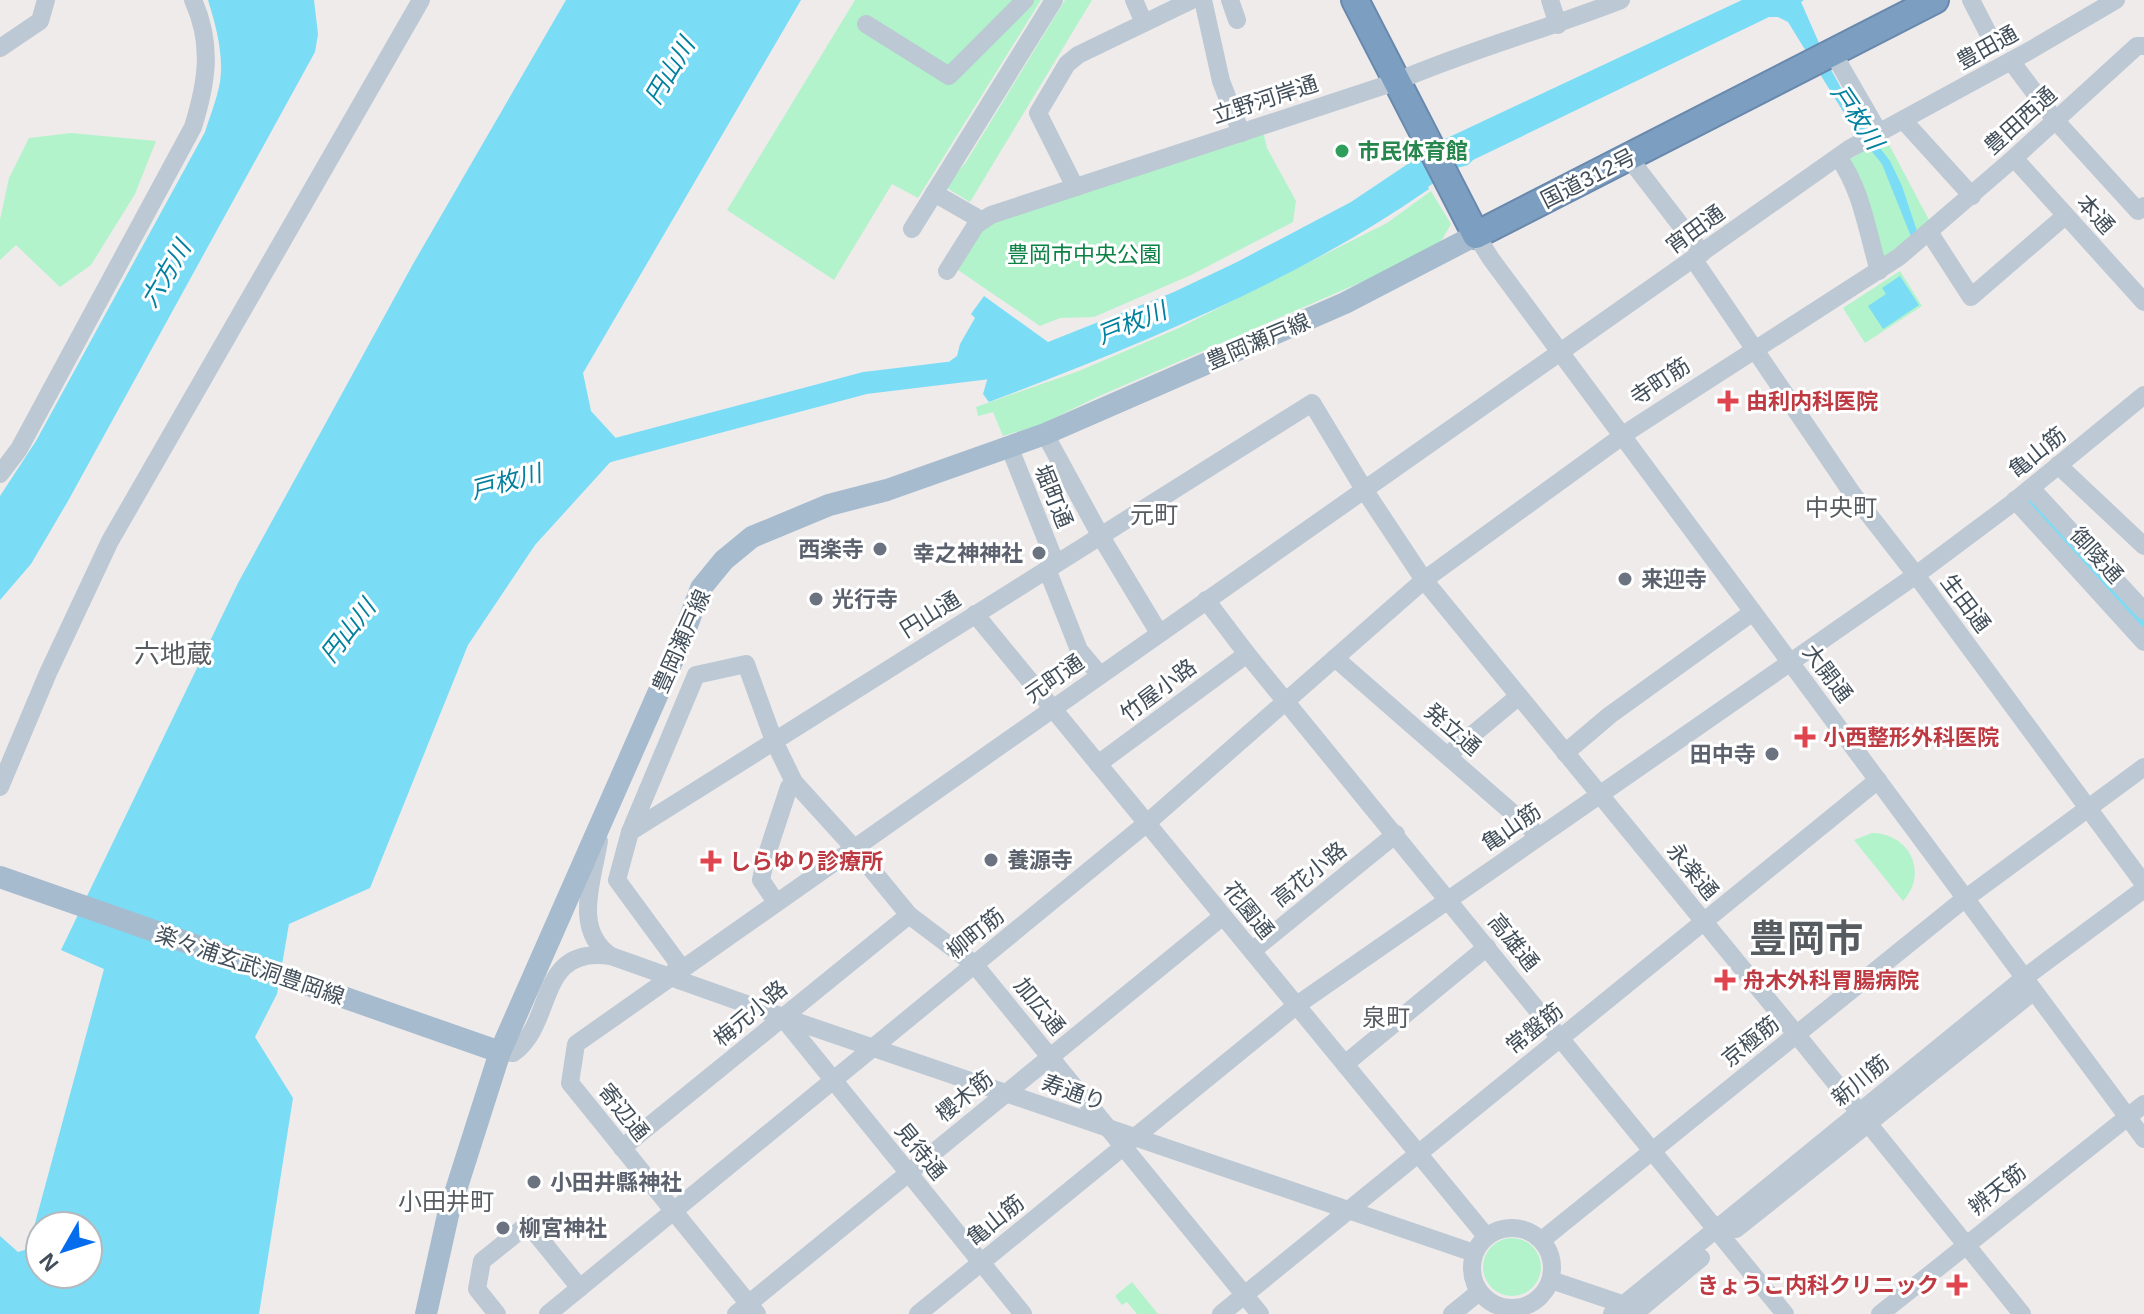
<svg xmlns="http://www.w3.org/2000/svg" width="2144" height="1314" font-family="Arial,'Noto Sans JP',sans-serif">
  <rect width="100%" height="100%" fill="#efebeb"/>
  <g fill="#b2f3cb">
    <polygon points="855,0 1041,0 918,198 892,184 834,280 727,210"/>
    <polygon points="1065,0 1092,0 970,202 945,187 966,162"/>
    <polygon points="1263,131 1267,148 1296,201 1293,222 1191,275 1094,317 1060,318 1040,326 955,268 977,229"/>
    <polygon points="71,133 156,141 135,194 91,265 60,287 16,245 0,260 0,220 9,178 29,138"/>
    <polygon points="1885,137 1929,220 1884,260 1848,161"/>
    <polygon points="1431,191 1451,224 1439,245 1373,277 1097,397 1040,425 1003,436 993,412 978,416 976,407 1079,371 1179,328 1387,223"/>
    <polygon points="1900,271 1922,306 1865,343 1843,308"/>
    <path d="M1872,833C1909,833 1929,873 1903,901L1854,840Z"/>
    <circle cx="1512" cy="1267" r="29"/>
    <polygon points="1132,1282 1158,1314 1137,1314 1127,1302 1122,1305 1115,1296"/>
  </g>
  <g fill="#7adcf5" fill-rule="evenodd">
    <path d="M208,0H314L318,34L315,52L68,501L31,564L0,600V496L36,441L205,132C210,116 217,99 220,82C224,55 216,26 208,0Z"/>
    <path d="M566,0H801L583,373L591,411L624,447L535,545L468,645L370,888L289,924L277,994L255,1037L293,1098L259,1314H0V1236L18,1252L28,1249L104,969L61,950L238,583L413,264ZM40,1226H88V1274H40Z"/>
    <path d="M1742,0H1804L1801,2L1830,68L1860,122L1890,161L1902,186L1918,234L1912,239L1882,164L1855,131L1788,22L1778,17H1769L1473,160L1468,165L1453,169L1428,187L1429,189C1297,281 1140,345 989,402L983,394L990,370L978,364L952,370L950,361L957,356L960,344L975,318L971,314L984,296L1048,342L1174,292L1237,262L1351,202L1445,139Z"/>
    <polygon points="1900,276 1919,305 1883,329 1868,306 1886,294 1882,288"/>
  </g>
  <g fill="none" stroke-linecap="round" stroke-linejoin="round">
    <g stroke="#7adcf5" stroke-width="22">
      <polyline points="598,454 865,383 989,368 1016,361"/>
      <polyline points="2036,505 2144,627"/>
    </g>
    <defs>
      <polyline id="highway" points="1355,0 1476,235 1935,0"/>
    </defs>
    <use href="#highway" stroke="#6889ad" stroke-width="30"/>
    <g stroke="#bcc8d3" stroke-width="18">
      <polyline points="1134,0 1144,23"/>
      <polyline points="1203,0 1221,81 1241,133"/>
      <polyline points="1230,0 1237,20"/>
      <polyline points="1550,0 1558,25"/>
      <polyline points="1971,0 1989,35"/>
      <polyline points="866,24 949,76 1025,0"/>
      <polyline points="0,48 40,21 46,0"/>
      <polyline points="1833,53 1878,131"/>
      <polyline points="2011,61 2055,120 2138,211 2144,206"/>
      <polyline points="1903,120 1972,196"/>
      <path d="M1838,157C1862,190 1867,231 1879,271"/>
      <polyline points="1629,158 1702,253"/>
      <polyline points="2014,158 2144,302"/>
      <polyline points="1075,187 1038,113 1067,64 1078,55 1192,0"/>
      <polyline points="934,193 981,220"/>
      <polyline points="912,229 1054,0"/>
      <polyline points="1929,232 1971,297 2065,216"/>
      <polyline points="1476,235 1491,259 2144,1139"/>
      <polyline points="1694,260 1852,493 1916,575 2144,884"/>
      <path d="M947,271L976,225L991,215L1395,82C1469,50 1547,29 1621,0"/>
      <polyline points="1045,434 1100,535 1159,633"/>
      <polyline points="1009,446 1056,564"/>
      <polyline points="2058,465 2144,546"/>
      <path d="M0,474L19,449L193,127C207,82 213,44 193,0"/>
      <polyline points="2031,488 2144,611"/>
      <polyline points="2015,500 2144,642"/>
      <polyline points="1047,569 1079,650 1100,675"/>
      <polyline points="1206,600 1247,654 1785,1314"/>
      <polyline points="975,614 1486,1236"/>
      <polyline points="1335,658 1539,836"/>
      <polyline points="1565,753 1610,715 1753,612"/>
      <polyline points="1448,755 1519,696"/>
      <polyline points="1098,764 1247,654"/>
      <polyline points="0,787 48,673 110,541 421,0"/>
      <polyline points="630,832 696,675 746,664 774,741 794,782 854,848 909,915 974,964 1260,1314"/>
      <path d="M599,841C593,880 572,930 611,956"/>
      <polyline points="776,902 761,880 766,857 789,787 794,782"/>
      <polyline points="1252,951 1396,834"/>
      <polyline points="672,977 678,963 617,880 630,832 1312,403 1365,491 1424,580 1792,1029 2022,1314"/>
      <polyline points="783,1018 1023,1314"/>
      <path d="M500,1052L513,1053C556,1023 535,945 611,956L783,1017L1474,1253"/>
      <polyline points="1345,1064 1487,947"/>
      <polyline points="622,1148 909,915"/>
      <circle cx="1512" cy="1268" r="40"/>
      <polyline points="1736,1229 2034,991"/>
      <polyline points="1542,1240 1958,904 2144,767"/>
      <polyline points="1551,1280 1631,1307"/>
      <polyline points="497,1314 477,1289 482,1261 528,1224 580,1288"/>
      <polyline points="548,1314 1147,823 1424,580 1632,429 1899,257 2014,158 2137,46 2144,46"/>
      <polyline points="736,1314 1223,916"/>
      <polyline points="757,1314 570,1083 576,1044 1849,149 2029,51 2116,0"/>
      <polyline points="918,1314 1297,1005 1916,575 2011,504 2144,395"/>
      <polyline points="1221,1314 1878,780"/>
      <polyline points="1452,1314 1479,1292"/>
      <polyline points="1612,1314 2024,978 2144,889"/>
      <polyline points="1634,1314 1701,1258"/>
      <polyline points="1880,1314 2144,1104"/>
    </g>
    <g stroke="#a7bbce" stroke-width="22">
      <polyline points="0,877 500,1052"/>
      <polyline points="426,1314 448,1215 500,1052 682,639 701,588 724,560 752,537 829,505 887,490 1045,434 1345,303 1476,235"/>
    </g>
    <use href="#highway" stroke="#7c9ec1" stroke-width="26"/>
  </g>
  <circle fill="#2e9e5b" stroke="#fff" stroke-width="3" cx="1342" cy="151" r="8"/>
  <g fill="#e0444e" stroke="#fff" stroke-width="3">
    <path d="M1724 389h8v8h8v8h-8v8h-8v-8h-8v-8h8z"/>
    <path d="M1801 725h8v8h8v8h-8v8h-8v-8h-8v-8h8z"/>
    <path d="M707 849h8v8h8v8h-8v8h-8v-8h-8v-8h8z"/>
    <path d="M1721 968h8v8h8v8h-8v8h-8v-8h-8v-8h8z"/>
    <path d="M1953 1273h8v8h8v8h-8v8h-8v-8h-8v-8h8z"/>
  </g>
  <g fill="#6b7280" stroke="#fff" stroke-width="3">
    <circle cx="880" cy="549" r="8"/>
    <circle cx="1039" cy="553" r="8"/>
    <circle cx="1625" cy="579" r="8"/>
    <circle cx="816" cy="599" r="8"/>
    <circle cx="1772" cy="754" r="8"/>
    <circle cx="991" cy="860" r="8"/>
    <circle cx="534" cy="1182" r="8"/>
    <circle cx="503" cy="1228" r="8"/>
  </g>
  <g text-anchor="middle" stroke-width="6" stroke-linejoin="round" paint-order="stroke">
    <g font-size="22" fill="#424f5a" stroke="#fff">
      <text transform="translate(1987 47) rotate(-29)" y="8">豊田通</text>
      <text transform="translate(1265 99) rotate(-18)" y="8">立野河岸通</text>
      <text transform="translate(2020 120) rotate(-42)" y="8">豊田西通</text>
      <text transform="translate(1588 178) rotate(-27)" y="8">国道312号</text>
      <text transform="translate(2096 214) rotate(48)" y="8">本通</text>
      <text transform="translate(1695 229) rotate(-36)" y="8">宵田通</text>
      <text transform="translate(1258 341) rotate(-23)" y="8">豊岡瀬戸線</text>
      <text transform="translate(1660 381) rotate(-34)" y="8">寺町筋</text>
      <text transform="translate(2037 452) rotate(-39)" y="8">亀山筋</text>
      <text transform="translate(1054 496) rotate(68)" y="8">堀町通</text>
      <text transform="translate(2097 555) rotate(48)" y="8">御陵通</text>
      <text transform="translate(1966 603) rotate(53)" y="8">生田通</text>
      <text transform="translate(930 614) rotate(-32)" y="8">円山通</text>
      <text transform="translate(681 641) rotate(-66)" y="8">豊岡瀬戸線</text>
      <text transform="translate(1828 673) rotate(53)" y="8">大開通</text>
      <text transform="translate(1054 678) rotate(-35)" y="8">元町通</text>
      <text transform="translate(1158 690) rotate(-37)" y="8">竹屋小路</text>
      <text transform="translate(1453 729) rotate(41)" y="8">発立通</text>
      <text transform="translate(1511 827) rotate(-35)" y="8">亀山筋</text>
      <text transform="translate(1693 871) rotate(50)" y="8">永楽通</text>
      <text transform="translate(1309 874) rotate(-39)" y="8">高花小路</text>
      <text transform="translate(1249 910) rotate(51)" y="8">花園通</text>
      <text transform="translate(975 933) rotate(-39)" y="8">柳町筋</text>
      <text transform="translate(1514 942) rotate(51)" y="8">高雄通</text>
      <text transform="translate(250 965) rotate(19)" y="8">楽々浦玄武洞豊岡線</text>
      <text transform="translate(1040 1006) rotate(51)" y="8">加広通</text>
      <text transform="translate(750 1013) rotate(-40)" y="8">梅元小路</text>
      <text transform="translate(1534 1028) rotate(-39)" y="8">常盤筋</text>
      <text transform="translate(1750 1041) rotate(-39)" y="8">京極筋</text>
      <text transform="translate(1860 1080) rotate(-39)" y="8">新川筋</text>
      <text transform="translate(1074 1092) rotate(19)" y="8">寿通り</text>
      <text transform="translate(964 1096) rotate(-39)" y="8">櫻木筋</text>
      <text transform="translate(624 1112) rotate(51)" y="8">寄辺通</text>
      <text transform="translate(921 1151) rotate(51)" y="8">見待通</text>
      <text transform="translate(1997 1189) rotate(-39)" y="8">辨天筋</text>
      <text transform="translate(995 1220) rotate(-39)" y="8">亀山筋</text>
    </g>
    <g font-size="22" font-weight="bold" fill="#27864d" stroke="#fff" text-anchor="start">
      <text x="1358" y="159">市民体育館</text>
    </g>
    <g font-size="22" fill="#0c8246" stroke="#fff">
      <text x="1084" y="262">豊岡市中央公園</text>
    </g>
    <g font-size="22" font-weight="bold" fill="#be3a42" stroke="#fff" text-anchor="start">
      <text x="1746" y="409">由利内科医院</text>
      <text x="1823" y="745">小西整形外科医院</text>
      <text x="729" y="869">しらゆり診療所</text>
      <text x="1743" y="988">舟木外科胃腸病院</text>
      <text x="1939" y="1293" text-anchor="end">きょうこ内科クリニック</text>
    </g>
    <g font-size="22" font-weight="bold" fill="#5b616d" stroke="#fff" text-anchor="start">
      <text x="864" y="557" text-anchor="end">西楽寺</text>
      <text x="1023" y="561" text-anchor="end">幸之神神社</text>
      <text x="1641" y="587">来迎寺</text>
      <text x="832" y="607">光行寺</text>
      <text x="1756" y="762" text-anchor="end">田中寺</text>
      <text x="1007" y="868">養源寺</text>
      <text x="550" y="1190">小田井縣神社</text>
      <text x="519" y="1236">柳宮神社</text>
    </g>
    <g font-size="24" font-style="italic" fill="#02809f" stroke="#fff">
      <text transform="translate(670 71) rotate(-59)" y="8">円山川</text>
      <text transform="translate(1857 117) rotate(56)" y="8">戸枚川</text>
      <text transform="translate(166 274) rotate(-59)" y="8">六方川</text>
      <text transform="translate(1132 323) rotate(-22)" y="8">戸枚川</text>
      <text transform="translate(506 482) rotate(-15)" y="8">戸枚川</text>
      <text transform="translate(348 631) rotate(-52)" y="8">円山川</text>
    </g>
    <g font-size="24" fill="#575c61" stroke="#fff">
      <text x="1841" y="516">中央町</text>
      <text x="1154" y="523">元町</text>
      <text x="1386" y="1026">泉町</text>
      <text x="446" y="1210">小田井町</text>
    </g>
    <g font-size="26" fill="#575c61" stroke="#fff">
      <text x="173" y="663">六地蔵</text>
    </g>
    <g font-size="38" font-weight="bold" fill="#575c61" stroke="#fff">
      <text x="1806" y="952">豊岡市</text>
    </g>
  </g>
  <g transform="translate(64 1250) rotate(231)"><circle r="38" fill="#ffffff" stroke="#b3b9bd" stroke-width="2"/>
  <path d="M0-6L14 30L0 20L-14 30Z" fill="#056cee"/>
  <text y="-12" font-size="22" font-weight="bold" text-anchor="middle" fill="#424f5a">N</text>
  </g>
</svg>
